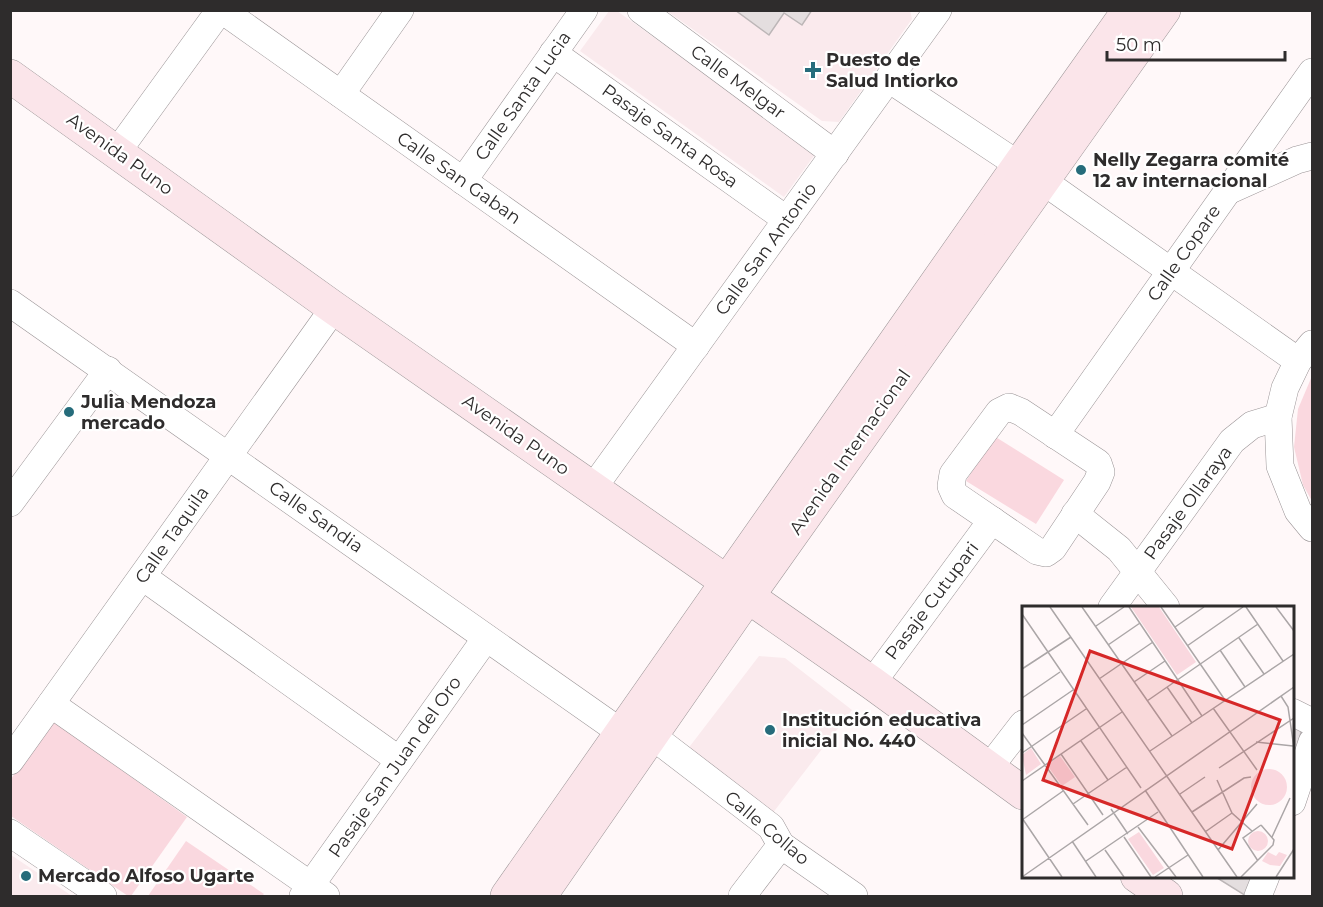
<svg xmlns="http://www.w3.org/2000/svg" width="1323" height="907" font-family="Montserrat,sans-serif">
  <rect width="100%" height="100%" fill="#fff8f9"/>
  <g fill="#faeaed">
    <polygon points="910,10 912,19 839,122 822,121 667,11"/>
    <polygon points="609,11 617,11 816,153 784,197 580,51"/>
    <polygon points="759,656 785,658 852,710 772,814 687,750"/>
    <polygon points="10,855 11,855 72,896 11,896"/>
  </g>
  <g fill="#fad8df">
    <polygon points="1312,376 1312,501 1303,485 1294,447 1298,409"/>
    <polygon points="994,436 1064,480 1036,524 966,481"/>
    <polygon points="52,720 187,817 131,896 128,896 11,816 11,779"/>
    <polygon points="186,841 264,894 262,896 148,896"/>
  </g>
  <g fill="#e4dedf" stroke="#bcb6b7" stroke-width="1.5">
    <polygon points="735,10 812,10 802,25 784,13 769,35"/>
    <polygon points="1292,722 1302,728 1296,754 1292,752"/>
    <polygon points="1214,876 1254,876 1246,896"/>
  </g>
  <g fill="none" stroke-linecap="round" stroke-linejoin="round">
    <defs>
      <g id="street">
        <polyline points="222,10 696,346"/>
        <polyline points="641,10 835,154"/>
        <polyline points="553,53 787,220"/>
        <polyline points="889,79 1043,181 1298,361"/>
        <polyline points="341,94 400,10"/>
        <polyline points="117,152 220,10"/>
        <polyline points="463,181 584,10"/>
        <polyline points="1228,191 1297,160 1312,156"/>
        <polyline points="10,303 622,733"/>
        <polyline points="1312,344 1298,361 1285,388 1278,417 1280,466 1298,511 1312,528"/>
        <polygon points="1009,407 1021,412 1098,463 1101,472 1097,482 1053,548 1046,553 1037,551 955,495 951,486 953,474 999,412"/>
        <polyline points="1055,435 1312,72"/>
        <polyline points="593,488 938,10"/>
        <polyline points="10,503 108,370"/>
        <polyline points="1075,514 1119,549 1166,607"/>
        <polyline points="143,577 399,760"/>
        <polyline points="1112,607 1232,441 1252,425 1278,417"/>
        <polyline points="872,683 992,520"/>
        <polyline points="51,704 326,896"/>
        <polyline points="1292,712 1312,722"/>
        <polyline points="651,735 771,827 781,845 854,896"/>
        <polyline points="10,761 334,308"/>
        <polyline points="989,768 1023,724"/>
        <polyline points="1292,802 1312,742"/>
        <polyline points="10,833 103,896"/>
        <polyline points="303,896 486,638"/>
        <polyline points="742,896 781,845"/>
        <polyline points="1258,896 1266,876"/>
      </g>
      <g id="secondary">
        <polyline points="10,76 334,308 872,683 1023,793"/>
        <polyline points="1137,876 1166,896"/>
        <polyline points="507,896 1019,165 1129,10"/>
        <polyline points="540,896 748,596 1164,10"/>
      </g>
    </defs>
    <use href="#street" stroke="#9a9496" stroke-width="28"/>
    <use href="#secondary" stroke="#9a9496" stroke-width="34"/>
    <use href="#street" stroke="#fff" stroke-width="27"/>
    <use href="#secondary" stroke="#fbe5ea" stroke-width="33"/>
  </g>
  <g fill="#266c7b" stroke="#fff" stroke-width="2">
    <path d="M810 61h6v6h6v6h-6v6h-6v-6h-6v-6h6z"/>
    <circle cx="1081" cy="170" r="6"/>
    <circle cx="69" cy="412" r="6"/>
    <circle cx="770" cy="730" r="6"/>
    <circle cx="26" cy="876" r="6"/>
  </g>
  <g text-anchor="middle" stroke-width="4.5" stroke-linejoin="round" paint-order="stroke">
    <g font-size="18" font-weight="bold" fill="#2e2c2c" stroke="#fff" text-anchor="start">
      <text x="826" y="66">Puesto de<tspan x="826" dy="21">Salud Intiorko</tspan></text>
      <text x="1093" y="166">Nelly Zegarra comité<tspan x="1093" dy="21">12 av internacional</tspan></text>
      <text x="81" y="408">Julia Mendoza<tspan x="81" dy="21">mercado</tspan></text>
      <text x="782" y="726">Institución educativa<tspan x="782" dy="21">inicial No. 440</tspan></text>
      <text x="38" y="882">Mercado Alfoso Ugarte</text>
    </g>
    <g font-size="18" fill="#2e2c2c" stroke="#fff">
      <text transform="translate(738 82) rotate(36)" y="6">Calle Melgar</text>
      <text transform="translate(523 96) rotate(-55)" y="6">Calle Santa Lucia</text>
      <text transform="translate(670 136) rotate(36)" y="6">Pasaje Santa Rosa</text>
      <text transform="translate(120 154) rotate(36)" y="6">Avenida Puno</text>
      <text transform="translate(459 178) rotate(35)" y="6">Calle San Gaban</text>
      <text transform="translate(766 249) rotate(-54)" y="6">Calle San Antonio</text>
      <text transform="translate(1184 253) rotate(-55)" y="6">Calle Copare</text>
      <text transform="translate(516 435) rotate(35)" y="6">Avenida Puno</text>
      <text transform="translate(850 452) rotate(-55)" y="6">Avenida Internacional</text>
      <text transform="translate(1188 503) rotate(-54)" y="6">Pasaje Ollaraya</text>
      <text transform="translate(316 517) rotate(35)" y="6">Calle Sandia</text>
      <text transform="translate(172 535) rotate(-55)" y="6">Calle Taquila</text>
      <text transform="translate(932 601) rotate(-53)" y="6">Pasaje Cutupari</text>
      <text transform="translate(395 767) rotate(-55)" y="6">Pasaje San Juan del Oro</text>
      <text transform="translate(767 828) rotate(40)" y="6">Calle Collao</text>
    </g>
  </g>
  <g transform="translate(1022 606)">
    <rect width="272" height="272" fill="#fff8f9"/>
    <path d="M109,1H137L174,56L155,69ZM9,142L19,158L4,169L0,149ZM38,150L53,171L40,180L25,159ZM229 181a18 18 0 1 1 36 0a18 18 0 1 1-36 0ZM226 235a10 10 0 1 1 20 0a10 10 0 1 1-20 0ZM117,226L142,262L131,269L106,233ZM246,246L254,250L257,246L265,249L258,260L248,259L240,255Z" fill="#fad8df"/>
    <path fill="none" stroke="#aba6a7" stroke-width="1.5" d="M28,1L144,169M60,1L150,130M107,1L180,110M139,1L203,94M224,1L261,55M254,1L272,25M0,8L119,182M74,20L102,1M153,21L182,1M217,32L242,68M86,39L118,17M165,40L221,1M198,44L223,81M0,63L49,31M77,73L131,36M112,76L143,55M145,81L170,117M259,90L266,101L272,142M0,92L38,66M125,95L236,18M191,102L235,164M0,119L51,84M0,127L66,219M59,135L86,174M234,136L271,140M128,145L272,48M0,147L64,103M39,148L81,209M197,162L272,112M144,169L215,271M195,174L210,207L230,225M0,175L100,106M123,184L181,271M158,188L183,171M51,198L105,161M89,203L106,228M170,206L222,172L229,171M0,212L40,271M0,214L41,185M116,221L154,271M183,226L210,207M102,231L129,271M250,231L268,192M50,235L74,271M83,244L102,271M196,244L235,198M64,255L136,206M236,255L221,232L239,219M0,271L272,81M133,271L166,249M219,271L251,239L252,234L239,219M254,271L272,243"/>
    <path fill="#d62828" fill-opacity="0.15" stroke="#d62828" stroke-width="3" d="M68,45L258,114L210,243L21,174Z"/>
    <rect width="272" height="272" fill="none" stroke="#2e2c2c" stroke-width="3"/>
  </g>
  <rect width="1323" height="907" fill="none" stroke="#2e2c2c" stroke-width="24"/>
  <path d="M1107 51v9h178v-9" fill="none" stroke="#2e2c2c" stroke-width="3"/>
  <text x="1116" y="51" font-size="18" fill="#2e2c2c" stroke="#ffffff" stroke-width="4.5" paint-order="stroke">50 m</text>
</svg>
